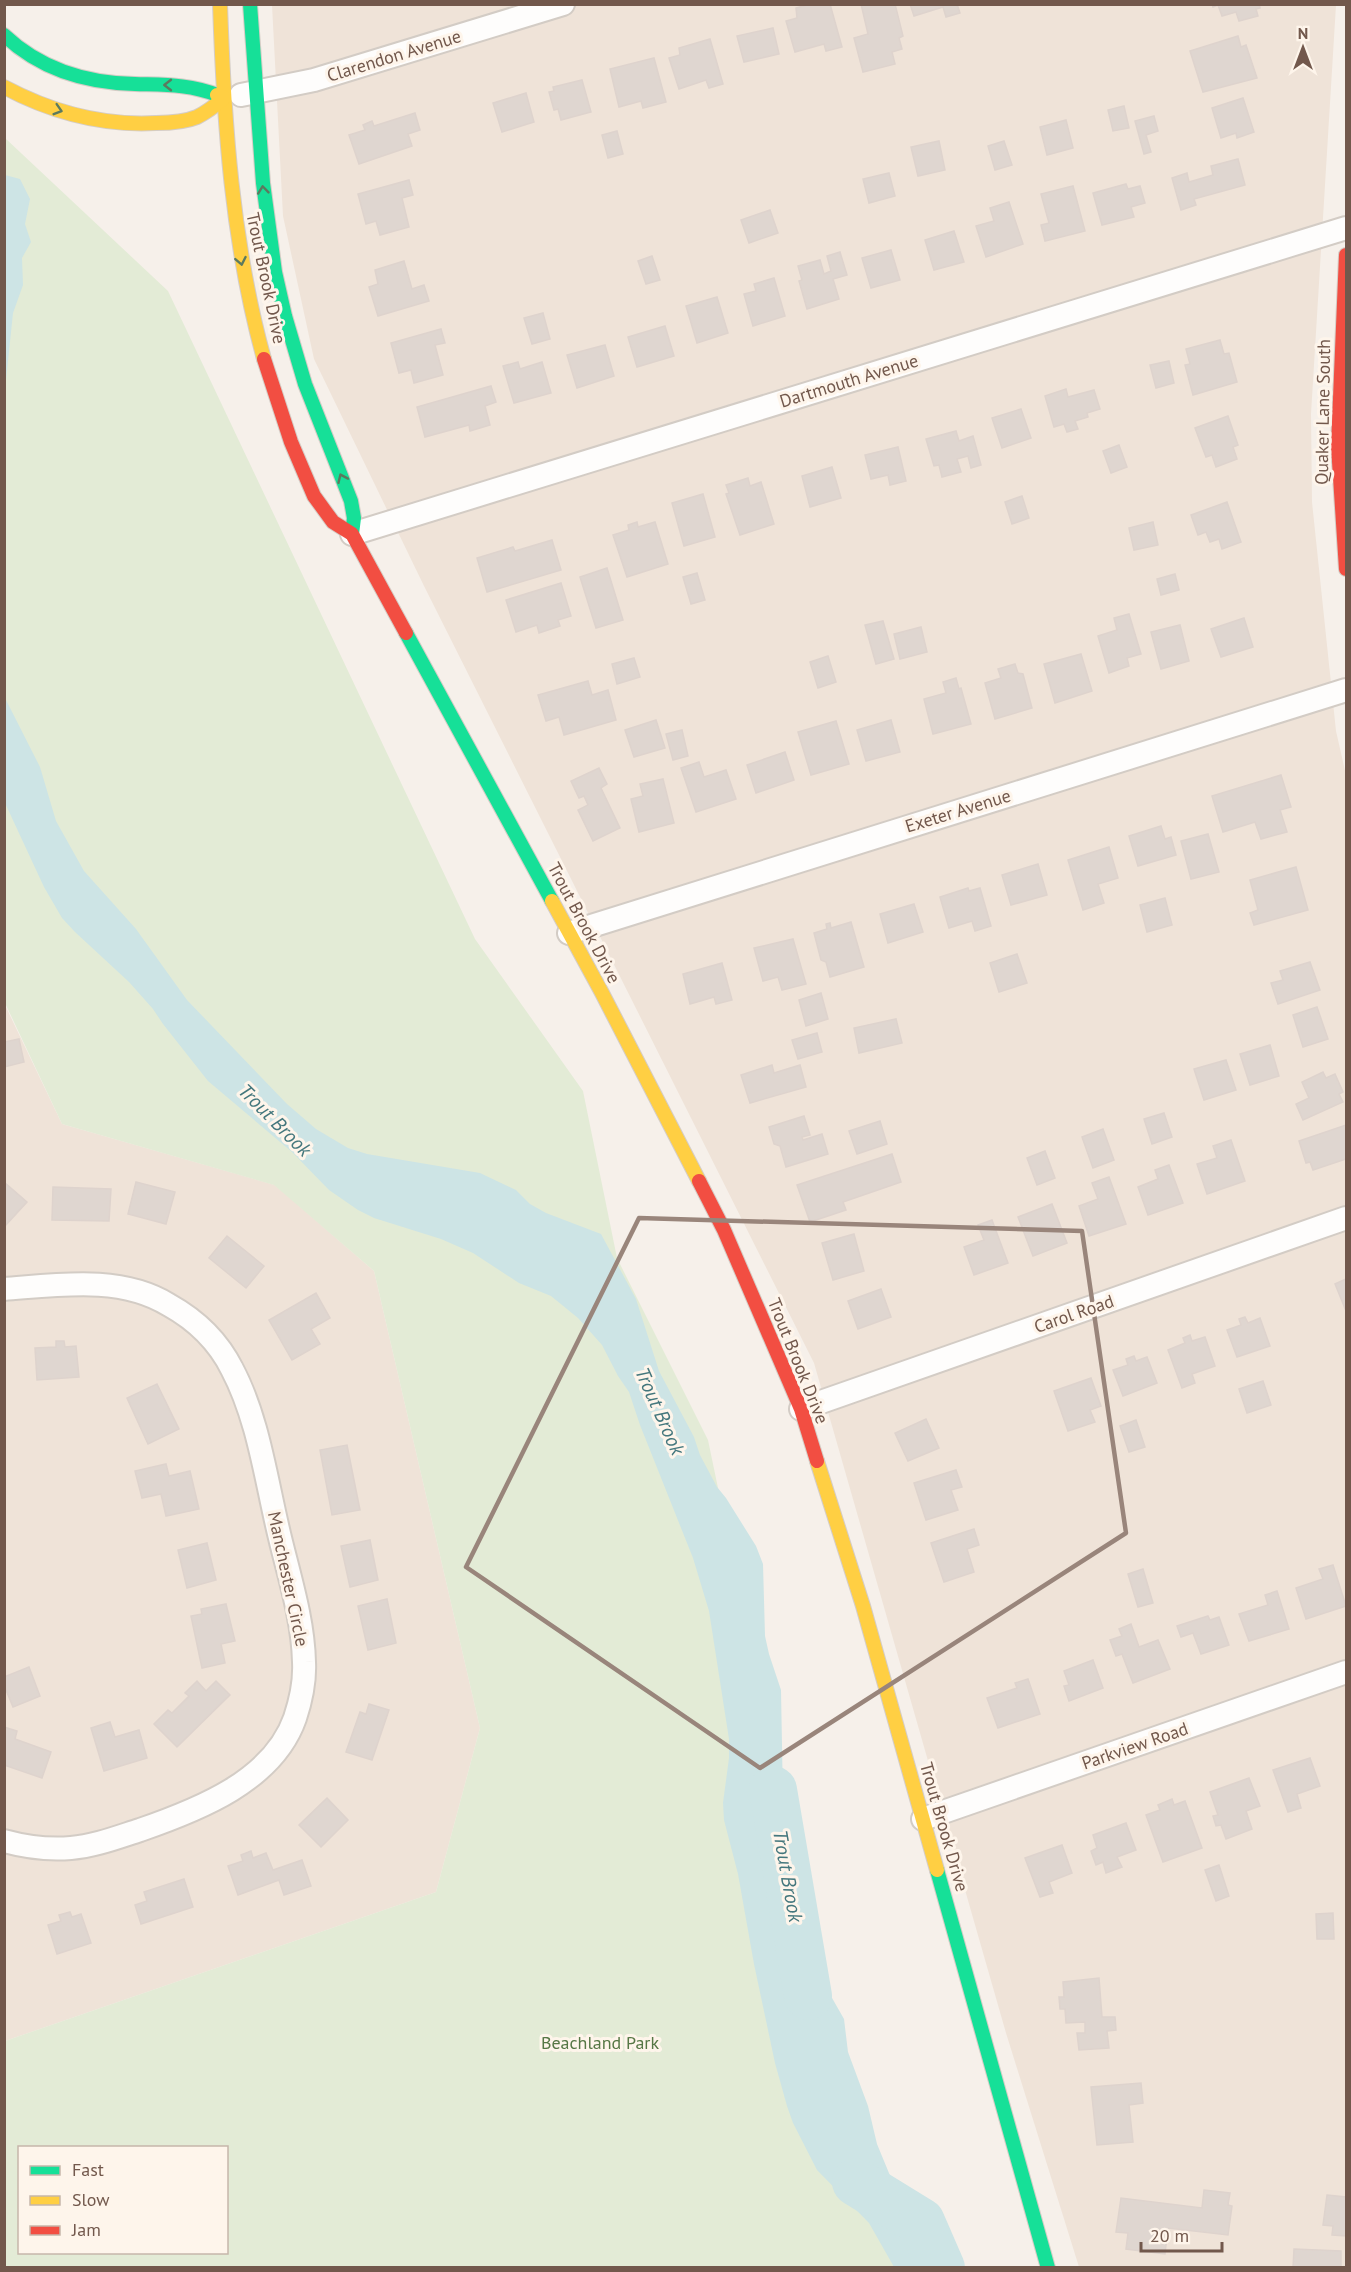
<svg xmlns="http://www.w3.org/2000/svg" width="1351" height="2272" font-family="'PT Sans',sans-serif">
  <rect width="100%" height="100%" fill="#f6f0ea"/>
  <g fill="#efe3d8">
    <polygon points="272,5 1336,5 1311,414 1312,502 1336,731 1346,775 1346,2267 1079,2267 1006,2033 814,1363 424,586 314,359 283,216"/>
    <polygon points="4,1003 62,1124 275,1185 374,1271 480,1728 436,1892 5,2041"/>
  </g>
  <path fill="#e3ebd6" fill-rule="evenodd" d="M5,138L168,291L475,939L583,1091L617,1258L708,1440L817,1963L838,2165L925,2222L945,2267H5V2041L436,1892L480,1728L374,1271L274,1185L62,1124L5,1003ZM20,2148H226V2252H20Z"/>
  <g fill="#cde4e5">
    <polygon points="5,175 20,179 30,199 25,224 31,242 22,258 23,285 13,313 6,380 5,421"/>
    <polygon points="5,698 40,767 56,821 84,871 136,929 187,1000 287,1104 316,1129 348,1148 367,1154 480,1173 516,1190 530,1204 546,1213 601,1234 636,1299 659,1371 694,1437 700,1455 717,1487 726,1498 756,1546 763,1564 765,1636 769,1654 781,1690 784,1856 789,1910 795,1928 811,1961 844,2019 848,2052 868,2106 877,2144 891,2178 939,2267 894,2267 869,2223 817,2170 793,2123 787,2106 775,2063 754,1964 738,1874 724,1820 723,1803 729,1758 729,1739 709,1611 693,1558 640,1425 629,1392 618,1376 602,1345 578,1318 551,1296 519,1283 473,1253 441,1239 374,1218 358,1210 329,1190 292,1152 208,1081 163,1024 153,1009 129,982 75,932 62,918 44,887 5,803"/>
  </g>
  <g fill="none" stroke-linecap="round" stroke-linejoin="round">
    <g stroke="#cde4e5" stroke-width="48">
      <polyline points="773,1790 808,1996"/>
      <polyline points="856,2182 921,2222 941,2268"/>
    </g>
  </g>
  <g fill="#dfd6d0" stroke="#ded3cd" stroke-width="1.5">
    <polygon points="810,4 830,4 842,47 826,51 824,44 795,52 786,21 797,18 796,8"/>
    <polygon points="861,4 895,4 903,36 899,38 902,49 892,52 895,64 863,72 854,38 868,34"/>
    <polygon points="910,4 957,4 960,13 946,17 943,7 914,16"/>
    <polygon points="1212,4 1259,4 1260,8 1256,9 1258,16 1239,21 1236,12 1222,16 1218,5 1213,7"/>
    <polygon points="773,28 779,54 744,62 737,36"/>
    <polygon points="1238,36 1241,47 1246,45 1257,78 1203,92 1190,51"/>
    <polygon points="710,39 723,84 709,88 706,80 679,89 669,58 680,55 679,48"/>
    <polygon points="654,58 666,102 643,108 641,101 619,107 610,69"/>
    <polygon points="582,80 591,112 561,120 558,109 554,110 549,92 554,91 553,87"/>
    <polygon points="526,93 534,122 502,132 493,103"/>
    <polygon points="1243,98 1254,132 1237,138 1236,133 1221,138 1212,108"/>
    <polygon points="1124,106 1129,128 1113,131 1108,110"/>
    <polygon points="415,113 420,130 408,134 412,146 359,164 349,135 365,130 363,125 372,121 374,126"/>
    <polygon points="1154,116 1158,131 1146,135 1151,152 1144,154 1135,121"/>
    <polygon points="1066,120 1073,148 1047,155 1040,127"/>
    <polygon points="617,131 623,154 608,158 602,135"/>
    <polygon points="939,141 945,170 918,176 911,147"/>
    <polygon points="1004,141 1012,165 995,170 988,146"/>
    <polygon points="1238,159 1245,185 1194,199 1196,205 1181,210 1172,178 1187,173 1189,182 1213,175 1211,166"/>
    <polygon points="889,173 895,196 869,203 863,179"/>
    <polygon points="409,180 413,195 402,198 409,227 380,235 376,221 366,224 358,194"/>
    <polygon points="1126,184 1128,189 1140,186 1145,203 1131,207 1134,217 1102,225 1093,193"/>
    <polygon points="1073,186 1085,231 1045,241 1041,225 1049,223 1041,194"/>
    <polygon points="1009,202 1023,244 986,257 976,226 994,221 990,208"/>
    <polygon points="770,210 778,233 749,243 741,220"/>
    <polygon points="954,231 964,262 934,270 925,240"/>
    <polygon points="891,250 900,280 871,288 862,258"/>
    <polygon points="840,252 847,275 833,279 839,299 807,309 799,281 802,280 798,266 820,260 824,274 831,271 827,256"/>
    <polygon points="652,256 660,280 646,284 638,261"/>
    <polygon points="404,261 412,289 424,285 429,301 378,316 369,287 378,284 375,270"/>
    <polygon points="774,278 785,316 753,326 744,294 756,291 754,284"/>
    <polygon points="717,297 728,333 697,343 686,306"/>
    <polygon points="543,313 550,339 532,344 524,318"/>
    <polygon points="665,326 674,356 637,367 628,337"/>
    <polygon points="441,329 445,343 435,345 443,375 414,383 411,370 399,373 391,343"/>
    <polygon points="1220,340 1224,354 1229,353 1237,382 1193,395 1185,365 1190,364 1186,349"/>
    <polygon points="605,345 614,376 577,388 567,355"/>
    <polygon points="1169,361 1174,383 1156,388 1150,365"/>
    <polygon points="518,362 520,369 542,362 551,393 514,403 503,366"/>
    <polygon points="491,386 496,402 485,406 490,425 470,431 469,425 425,437 417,407"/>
    <polygon points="1066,389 1068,397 1094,390 1100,409 1087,413 1088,417 1075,421 1078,429 1067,432 1064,424 1054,427 1045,396"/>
    <polygon points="1021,409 1031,438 1002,448 992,418"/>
    <polygon points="1228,416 1238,445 1233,447 1237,459 1216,467 1212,455 1206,457 1195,428"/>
    <polygon points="956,431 959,441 973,436 981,465 971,468 968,456 957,459 961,472 942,477 939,465 934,466 926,439"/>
    <polygon points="1119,445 1127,467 1111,473 1103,451"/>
    <polygon points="898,447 906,481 890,485 888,475 871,479 865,455"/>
    <polygon points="832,467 841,498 810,507 802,476"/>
    <polygon points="748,478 750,486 761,482 774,524 740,535 726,494 729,493 726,485"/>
    <polygon points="703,494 715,537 684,546 672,503"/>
    <polygon points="1022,496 1029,518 1012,524 1005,502"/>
    <polygon points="1227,502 1241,542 1222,549 1219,539 1210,542 1206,532 1198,535 1191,515"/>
    <polygon points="637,522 638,527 655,522 668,564 627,577 613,535 629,530 628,525"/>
    <polygon points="1153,522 1158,545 1134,550 1129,528"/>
    <polygon points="552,540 561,570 487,592 477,558 513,547 515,551"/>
    <polygon points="607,568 623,620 596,628 580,577"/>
    <polygon points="697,573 705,600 691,604 683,577"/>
    <polygon points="1175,574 1179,590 1161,595 1157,579"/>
    <polygon points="561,583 571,616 558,620 560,626 539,633 537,625 516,632 506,600"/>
    <polygon points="1129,614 1141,654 1127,658 1129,666 1109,673 1098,636 1117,630 1114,618"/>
    <polygon points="1244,618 1253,647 1221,657 1211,629"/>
    <polygon points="883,621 894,659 876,664 865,625"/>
    <polygon points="1180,625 1189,661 1161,669 1151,632"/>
    <polygon points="921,627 927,652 900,659 894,634"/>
    <polygon points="1081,654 1092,691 1055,703 1044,664"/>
    <polygon points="828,656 836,682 818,688 810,662"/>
    <polygon points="634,658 640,677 617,684 612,664"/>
    <polygon points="1015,664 1018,673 1023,674 1032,708 995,719 985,683 1001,678 998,669"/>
    <polygon points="956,678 959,689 961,688 971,724 933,734 924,699 946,693 943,682"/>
    <polygon points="588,681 592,695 608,690 616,720 564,735 559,717 546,721 538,695"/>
    <polygon points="656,720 665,748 634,757 625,730"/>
    <polygon points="891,720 900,752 866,761 857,730"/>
    <polygon points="836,721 849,764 811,775 798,732"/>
    <polygon points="682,730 688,756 673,760 666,734"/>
    <polygon points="785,752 794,780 756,793 747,765"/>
    <polygon points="699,762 704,777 726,770 736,799 696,812 681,768"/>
    <polygon points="599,768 607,784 601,788 620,828 593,841 578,810 588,805 584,796 579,798 571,781"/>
    <polygon points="1281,775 1291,807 1280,810 1287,832 1261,839 1255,822 1223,832 1212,796"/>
    <polygon points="663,779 674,823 639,832 631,799 643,796 640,784"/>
    <polygon points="1161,826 1165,839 1171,837 1176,855 1138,866 1129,836"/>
    <polygon points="1208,834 1219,872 1191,879 1181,841"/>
    <polygon points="1109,847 1118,878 1098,884 1104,903 1083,910 1068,860"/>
    <polygon points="1038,864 1047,895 1011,905 1002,875"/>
    <polygon points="1296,867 1308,910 1254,925 1250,913 1258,910 1250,880"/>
    <polygon points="968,888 969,891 980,888 991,926 975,931 972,921 949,928 940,897"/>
    <polygon points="1165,898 1172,925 1147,932 1140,905"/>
    <polygon points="914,904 923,932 888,943 880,914"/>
    <polygon points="851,922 864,967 830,977 826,962 821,960 814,933 827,929 826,924 830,923 831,928"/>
    <polygon points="793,939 806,984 782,990 778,977 763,981 754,948"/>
    <polygon points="1017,954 1027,983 999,992 990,963"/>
    <polygon points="1310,962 1320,990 1278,1004 1271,983 1283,980 1280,971"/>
    <polygon points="722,963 732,1000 716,1004 714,997 690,1004 683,974"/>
    <polygon points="821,993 828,1019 806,1026 799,1000"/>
    <polygon points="1317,1007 1328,1039 1303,1047 1293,1015"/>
    <polygon points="896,1019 902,1043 859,1053 854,1028"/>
    <polygon points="817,1033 822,1052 798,1059 792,1040"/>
    <polygon points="19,1039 24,1062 4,1067 4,1042"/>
    <polygon points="1270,1045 1279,1076 1250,1085 1240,1054"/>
    <polygon points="1226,1060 1236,1090 1204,1100 1194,1069"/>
    <polygon points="772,1065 774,1073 800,1065 806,1087 750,1103 741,1075"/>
    <polygon points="1323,1072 1326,1078 1335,1074 1343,1092 1339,1094 1343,1102 1303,1120 1296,1104 1309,1098 1302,1082"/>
    <polygon points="1164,1113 1172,1137 1152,1144 1144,1119"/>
    <polygon points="804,1116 810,1135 802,1137 803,1140 822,1134 828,1154 786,1167 780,1146 774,1144 769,1127"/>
    <polygon points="880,1121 887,1144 857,1154 849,1131"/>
    <polygon points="1346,1125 1346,1159 1313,1170 1310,1162 1306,1163 1299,1141"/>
    <polygon points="1103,1129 1114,1160 1093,1168 1082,1137"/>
    <polygon points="1231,1140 1245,1181 1207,1194 1197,1164 1217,1158 1213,1146"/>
    <polygon points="1045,1151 1055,1178 1037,1185 1027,1158"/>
    <polygon points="892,1154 901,1182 843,1202 846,1210 810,1222 797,1185"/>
    <polygon points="1169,1165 1183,1203 1148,1215 1138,1187 1158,1179 1155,1170"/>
    <polygon points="1109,1177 1126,1224 1089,1236 1079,1206 1098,1199 1092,1183"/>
    <polygon points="4,1182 27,1202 6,1225 4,1223"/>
    <polygon points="136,1182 175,1192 166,1224 128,1214"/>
    <polygon points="53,1187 111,1189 109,1221 52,1220"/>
    <polygon points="1052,1204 1067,1243 1033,1256 1018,1217"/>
    <polygon points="992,1220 1008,1263 974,1275 964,1247 984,1240 978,1225"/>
    <polygon points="854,1234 864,1271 833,1280 822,1243"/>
    <polygon points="227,1236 264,1266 246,1288 209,1258"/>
    <polygon points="1346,1279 1346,1311 1335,1284"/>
    <polygon points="881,1289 891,1317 858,1329 848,1301"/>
    <polygon points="316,1293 330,1318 311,1329 320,1344 292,1360 269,1320"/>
    <polygon points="1245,1317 1248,1323 1260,1318 1270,1346 1237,1357 1227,1330 1241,1325 1239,1319"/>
    <polygon points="1190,1335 1192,1341 1205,1337 1215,1366 1192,1374 1195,1383 1182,1388 1168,1350 1185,1343 1183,1338"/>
    <polygon points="56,1341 64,1341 65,1347 76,1346 79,1377 37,1380 35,1348 56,1347"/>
    <polygon points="1134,1356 1136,1361 1147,1357 1157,1383 1123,1396 1113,1370 1128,1365 1126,1359"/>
    <polygon points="1091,1378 1101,1406 1090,1410 1095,1422 1068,1431 1054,1391"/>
    <polygon points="1263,1381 1271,1405 1247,1413 1239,1389"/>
    <polygon points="157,1384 179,1429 148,1444 127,1398"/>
    <polygon points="926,1419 939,1448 908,1461 895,1433"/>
    <polygon points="1136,1420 1145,1447 1129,1452 1120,1426"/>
    <polygon points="347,1445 360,1510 332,1515 320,1450"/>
    <polygon points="166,1464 169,1476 190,1471 199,1509 166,1516 161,1494 142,1498 135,1471"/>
    <polygon points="956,1470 962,1487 951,1490 958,1510 926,1520 914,1483"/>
    <polygon points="974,1529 979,1545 967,1549 974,1572 944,1582 931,1543"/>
    <polygon points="370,1540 378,1580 350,1587 341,1546"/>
    <polygon points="207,1543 216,1580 187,1588 178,1550"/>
    <polygon points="1333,1565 1346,1606 1306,1619 1296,1588 1323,1579 1319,1569"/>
    <polygon points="1143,1569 1153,1603 1138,1607 1128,1574"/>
    <polygon points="1277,1591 1289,1629 1249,1641 1239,1614 1268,1605 1265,1595"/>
    <polygon points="387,1599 396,1643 368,1650 358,1606"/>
    <polygon points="226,1604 235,1641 221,1644 225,1663 202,1668 191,1616 202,1614 201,1609"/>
    <polygon points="1208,1616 1210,1620 1219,1617 1229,1645 1201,1654 1193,1633 1181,1637 1177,1626"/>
    <polygon points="1131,1624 1139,1647 1158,1640 1170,1669 1133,1683 1122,1654 1116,1656 1110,1640 1122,1636 1119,1629"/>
    <polygon points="1093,1660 1103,1688 1069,1701 1064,1686 1069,1685 1064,1671"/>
    <polygon points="29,1667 40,1696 13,1707 4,1685 4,1677"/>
    <polygon points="1028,1679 1040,1714 998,1728 987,1698 1017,1688 1015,1683"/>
    <polygon points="197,1681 206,1691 216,1681 230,1695 177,1747 154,1724 168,1710 172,1713 189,1696 185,1693"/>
    <polygon points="369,1704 389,1710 372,1760 346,1752 360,1712 366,1714"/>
    <polygon points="110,1722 115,1737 139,1730 147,1758 104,1771 91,1728"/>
    <polygon points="4,1727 17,1731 15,1739 51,1752 42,1778 4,1765"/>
    <polygon points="1310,1758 1320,1786 1297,1794 1301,1808 1288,1812 1273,1770"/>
    <polygon points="1249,1778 1260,1806 1246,1811 1252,1829 1226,1839 1221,1825 1216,1826 1213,1816 1218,1815 1210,1792"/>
    <polygon points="327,1798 348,1820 321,1847 299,1825"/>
    <polygon points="1172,1799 1174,1805 1185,1801 1202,1848 1163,1862 1146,1815 1160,1810 1158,1805"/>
    <polygon points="1126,1823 1136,1850 1117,1857 1122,1867 1106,1873 1103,1862 1096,1865 1091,1851 1097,1848 1093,1835"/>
    <polygon points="1062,1845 1072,1873 1049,1882 1053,1893 1040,1897 1025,1858"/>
    <polygon points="251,1851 253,1858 266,1853 273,1870 302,1860 311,1886 284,1895 279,1880 238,1895 228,1866 243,1861 241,1855"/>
    <polygon points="1219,1865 1229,1896 1216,1901 1205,1870"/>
    <polygon points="184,1879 193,1907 141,1924 135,1905 147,1901 144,1892"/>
    <polygon points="70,1912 72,1917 81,1914 91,1943 57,1954 48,1925 61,1921 59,1915"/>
    <polygon points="1333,1913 1334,1939 1317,1939 1316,1914"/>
    <polygon points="1099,1978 1102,2017 1115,2017 1116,2030 1107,2031 1109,2048 1079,2050 1077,2033 1085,2033 1085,2022 1066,2023 1065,2009 1060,2009 1059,1997 1064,1997 1063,1982"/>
    <polygon points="1141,2083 1143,2103 1129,2105 1133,2142 1097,2145 1091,2087"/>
    <polygon points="1204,2190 1230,2193 1228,2205 1232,2206 1228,2235 1168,2228 1165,2254 1126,2249 1128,2233 1116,2232 1121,2198 1202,2208"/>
    <polygon points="1327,2195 1346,2197 1346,2236 1332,2235 1333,2226 1323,2225"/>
    <polygon points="1294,2249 1341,2251 1341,2268 1293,2268"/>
  </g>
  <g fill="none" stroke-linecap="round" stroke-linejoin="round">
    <defs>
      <g id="street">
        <polyline points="241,95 314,80 563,4"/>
        <polyline points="352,534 1346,228"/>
        <polyline points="569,933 1346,690"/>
        <path d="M4,1289C58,1285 121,1275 169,1305C196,1320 218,1341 232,1369C257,1416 265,1473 277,1525C287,1570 303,1616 304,1662C305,1681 301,1700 295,1718C273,1781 198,1810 140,1830C118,1837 95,1846 71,1848C48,1850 26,1847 4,1841"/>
        <polyline points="801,1409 1346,1218"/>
        <polyline points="923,1819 1346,1672"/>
      </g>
      <g id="fast">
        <polyline points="250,4 263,183 275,272 285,316 305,384 351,501 354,518 352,534"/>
        <path d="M4,35C40,69 86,83 135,84C163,85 190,84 217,95"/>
        <polyline points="406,633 552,901"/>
        <polyline points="937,1870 1048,2268"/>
      </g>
      <g id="slow">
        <path d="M220,4C224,123 232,243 264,359"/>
        <path d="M4,87C51,112 102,126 156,123C170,123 185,122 197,117C207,112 216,105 224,98L217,95"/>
        <polyline points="552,901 602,993 699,1181"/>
        <polyline points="817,1461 863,1606 937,1870"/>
      </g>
      <g id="jam">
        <polyline points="1346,255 1338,446 1346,569"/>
        <polyline points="264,359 291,442 314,496 333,522 352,534 406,633"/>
        <polyline points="699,1181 724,1230 801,1409 817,1461"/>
      </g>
    </defs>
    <use href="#street" stroke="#d3ccc5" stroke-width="26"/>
    <use href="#fast" stroke="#d5cdc6" stroke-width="16"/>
    <use href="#slow" stroke="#d5cdc6" stroke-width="16"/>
    <use href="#jam" stroke="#d5cdc6" stroke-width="16"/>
    <use href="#street" stroke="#fefdfc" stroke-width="22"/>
    <use href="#fast" stroke="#16e098" stroke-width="14"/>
    <use href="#slow" stroke="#ffcf43" stroke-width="14"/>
    <use href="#jam" stroke="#f24e42" stroke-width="14"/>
  </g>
  <defs><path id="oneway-chevron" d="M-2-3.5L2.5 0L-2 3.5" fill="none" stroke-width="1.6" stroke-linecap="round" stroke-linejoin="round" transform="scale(1.5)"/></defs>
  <g stroke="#5b7a5f">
    <use href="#oneway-chevron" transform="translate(168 85) rotate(-180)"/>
    <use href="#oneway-chevron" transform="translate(58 110) rotate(17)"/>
    <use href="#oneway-chevron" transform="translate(263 190) rotate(-96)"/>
    <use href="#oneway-chevron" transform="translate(241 261) rotate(79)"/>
    <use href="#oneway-chevron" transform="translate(342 478) rotate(-114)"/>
  </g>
  <path fill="none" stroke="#99857b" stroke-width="4.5" stroke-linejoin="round" d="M639,1218L1082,1231L1126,1533L760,1768L466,1567Z"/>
  <g text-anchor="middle" stroke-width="6" stroke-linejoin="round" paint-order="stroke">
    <g font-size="18" fill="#72584c" stroke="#fef5eb">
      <text transform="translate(394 56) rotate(-17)" y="6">Clarendon Avenue</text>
      <text transform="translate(266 278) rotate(78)" y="6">Trout Brook Drive</text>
      <text transform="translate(849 381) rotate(-17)" y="6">Dartmouth Avenue</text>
      <text transform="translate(1323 412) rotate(-89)" y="6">Quaker Lane South</text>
      <text transform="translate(958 811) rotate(-17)" y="6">Exeter Avenue</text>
      <text transform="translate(584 923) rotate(62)" y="6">Trout Brook Drive</text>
      <text transform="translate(1074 1314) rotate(-19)" y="6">Carol Road</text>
      <text transform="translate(798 1361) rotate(68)" y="6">Trout Brook Drive</text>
      <text transform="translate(288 1579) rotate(78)" y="6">Manchester Circle</text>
      <text transform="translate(1135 1746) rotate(-19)" y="6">Parkview Road</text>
      <text transform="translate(944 1827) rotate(74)" y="6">Trout Brook Drive</text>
    </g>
    <g font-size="18" fill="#567745" stroke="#fef5eb">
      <text x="600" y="2049">Beachland Park</text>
    </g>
    <g font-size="20" font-style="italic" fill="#44777d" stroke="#fef5eb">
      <text transform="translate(275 1120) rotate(45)" y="7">Trout Brook</text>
      <text transform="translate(660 1411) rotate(66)" y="7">Trout Brook</text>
      <text transform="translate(788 1876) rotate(80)" y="7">Trout Brook</text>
    </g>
  </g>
  <rect width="1351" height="2272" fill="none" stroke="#72584c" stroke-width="12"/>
  <rect x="18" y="2146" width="210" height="108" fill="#fef5eb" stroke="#c6b6ab" stroke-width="1.5"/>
  <rect x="30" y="2166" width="30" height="9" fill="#16e098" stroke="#c6b6ab" stroke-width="1.5"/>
  <text x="72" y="2176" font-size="18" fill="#72584c">Fast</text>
  <rect x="30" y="2196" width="30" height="9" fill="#ffcf43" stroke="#c6b6ab" stroke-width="1.5"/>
  <text x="72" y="2206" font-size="18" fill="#72584c">Slow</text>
  <rect x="30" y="2226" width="30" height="9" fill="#f24e42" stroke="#c6b6ab" stroke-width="1.5"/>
  <text x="72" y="2236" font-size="18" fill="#72584c">Jam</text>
  <g transform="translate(1303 48)" stroke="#fef5eb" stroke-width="4.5" paint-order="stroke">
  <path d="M0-4.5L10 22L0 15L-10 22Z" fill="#72584c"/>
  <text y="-9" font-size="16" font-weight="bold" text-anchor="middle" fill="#72584c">N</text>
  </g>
  <path d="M1141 2242v9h81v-9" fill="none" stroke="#72584c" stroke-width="3"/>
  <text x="1150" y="2242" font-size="18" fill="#72584c" stroke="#fef5eb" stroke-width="4.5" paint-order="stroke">20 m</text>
</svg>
